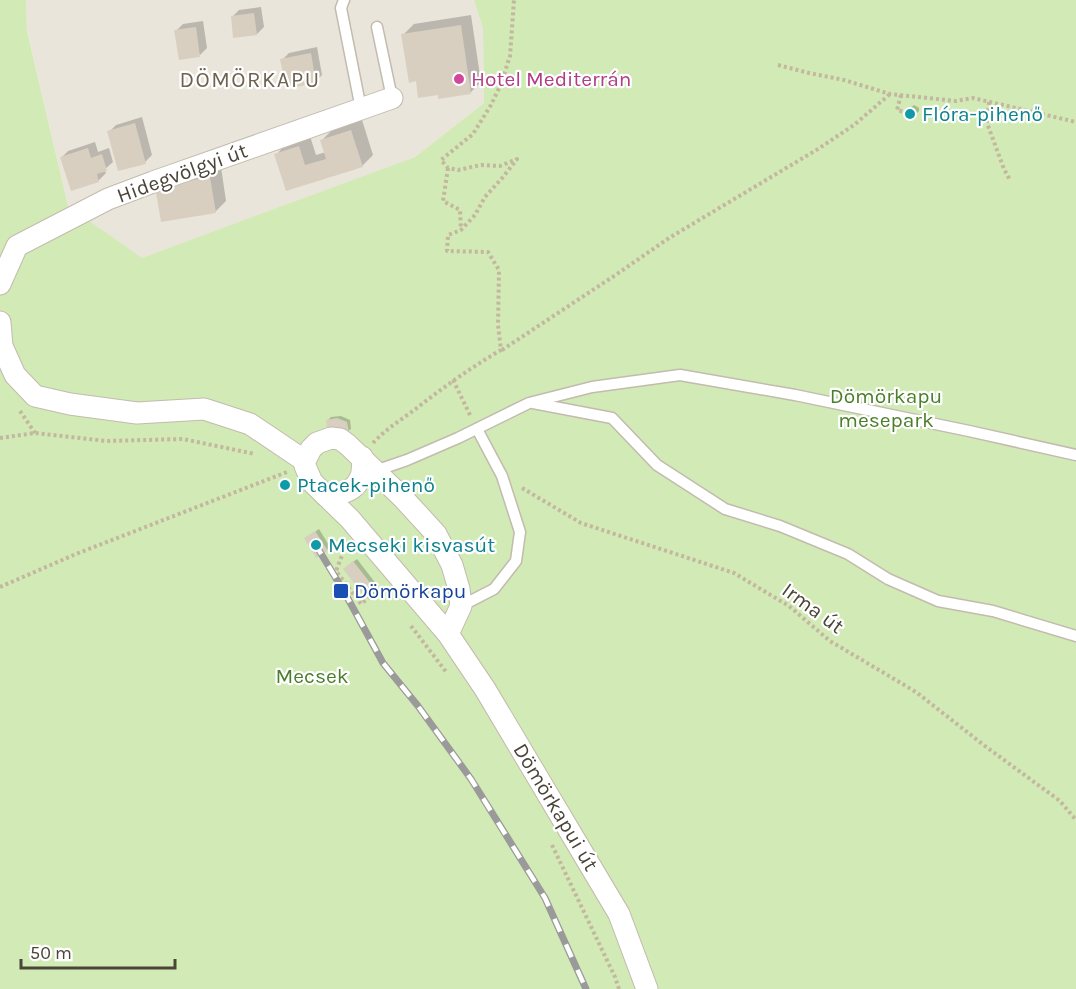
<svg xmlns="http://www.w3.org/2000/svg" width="1076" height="989" font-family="Karla,sans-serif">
  <rect width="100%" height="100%" fill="#f6f3ec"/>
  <polygon fill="#eae5da" points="26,0 474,0 483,29 484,103 415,157 142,259 68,206 27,30"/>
  <polygon fill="#d2eab5" points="0,0 26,0 27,31 68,206 142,258 415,157 484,103 483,29 474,0 1076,0 1076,989 0,989"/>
  <g fill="#0003">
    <polygon points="261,7 264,27 257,34 232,17 239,10"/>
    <polygon points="471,15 481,82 470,93 439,93 417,79 403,35 414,24"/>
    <polygon points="203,21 207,48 200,55 176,31 183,24"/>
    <polygon points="317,47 322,75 315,82 282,60 289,53"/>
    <polygon points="914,105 919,108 919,111 911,118 908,118 905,114 906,111"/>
    <polygon points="142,117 152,155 145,162 109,132 116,125"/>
    <polygon points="362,120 373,155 362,166 287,189 276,155 286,144 310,136 316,155 326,152 322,140 333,129"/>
    <polygon points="95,142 98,152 109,148 113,162 104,170 106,173 99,180 72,189 61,158 68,151"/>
    <polygon points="221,167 226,201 216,211 157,187"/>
    <polygon points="341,416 350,420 351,429 348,431 328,420 331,417"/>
    <polygon points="319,529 330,547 327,550 309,536"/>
    <polygon points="357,559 377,585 374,588 348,566"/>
  </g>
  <g fill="#d8cfc1">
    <polygon points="254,13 257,35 233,38 231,16"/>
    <polygon points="461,25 471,94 438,99 438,95 418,98 416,81 409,83 401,34"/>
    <polygon points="196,27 200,57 179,60 174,30"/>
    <polygon points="311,53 316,83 286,89 280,59"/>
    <circle cx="910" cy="113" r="6"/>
    <polygon points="135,123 146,164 118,171 107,131"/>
    <polygon points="351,130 363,167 286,191 274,154 299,146 305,165 326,159 320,140"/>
    <polygon points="88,148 91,158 102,154 107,171 97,174 99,182 71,191 60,157"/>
    <polygon points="210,177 216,213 161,222 155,187"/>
    <polygon points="337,418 347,422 349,433 336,427 327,428 326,420"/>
    <polygon points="315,531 328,551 316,558 304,538"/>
    <polygon points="353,561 375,589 365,597 343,569"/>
  </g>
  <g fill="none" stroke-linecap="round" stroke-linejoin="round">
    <defs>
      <g id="service">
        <polyline points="344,0 341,8 361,109"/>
        <polyline points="377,27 392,98"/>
        <polyline points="533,403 612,418 657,465 725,509 780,526 848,554 888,579 938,601 993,611 1076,636"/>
        <polyline points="375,471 407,460 458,438 529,403 592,387 680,375 795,395 969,431 1076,455"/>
        <polyline points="461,606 494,589 516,561 520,532 502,476 477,429"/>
      </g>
      <g id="minor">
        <polyline points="0,284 17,246 108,199 153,182 392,98"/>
        <polyline points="0,322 2,346 15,375 35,396 70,404 137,413 204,409 250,424 305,461"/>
        <path d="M325,495C350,495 366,485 362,457"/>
        <polyline points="448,634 461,606 459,589 452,565 436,534 403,498 348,445 340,439 331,438 317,443 311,449 305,461 305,466 312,482 350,519 448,634 485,689 619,914 647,989"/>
      </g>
    </defs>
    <use href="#service" stroke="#c2bbae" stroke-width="13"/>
    <use href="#minor" stroke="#c2bbae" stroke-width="23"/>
    <g stroke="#c4b79f" stroke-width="4" stroke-dasharray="3 3" stroke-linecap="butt">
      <polyline points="778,65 809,73 844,80 890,94 956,101 973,98 1076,122"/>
      <polyline points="901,95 897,110 904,112"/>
      <polyline points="989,102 987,123 1004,169 1010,180"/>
      <polyline points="448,168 443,201 460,210 461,230"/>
      <polyline points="502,350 617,274 669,238 818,149 854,125 890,94"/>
      <polyline points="453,380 471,417"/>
      <polyline points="20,411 35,433"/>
      <polyline points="0,438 35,433 106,441 183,439 255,454"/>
      <path d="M373,443C385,430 399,421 413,411C441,389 470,368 501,350L498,325L499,270L488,252L447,251L448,235L461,230L475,215L485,197L503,177L517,159L500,166L481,165L458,170L448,168L441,160L473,134L491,105L501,84L510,56L514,0"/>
      <polyline points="522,488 581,523 734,573 789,606 830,641 916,692 985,746 1060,801 1076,820"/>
      <polyline points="346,545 336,571 361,604 381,587"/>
      <polyline points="0,587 76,554 287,472"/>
      <polyline points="411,626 447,673"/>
      <polyline points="552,845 615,977 619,989"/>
    </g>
    <use href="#service" stroke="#fff" stroke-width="10"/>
    <use href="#minor" stroke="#fff" stroke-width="21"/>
    <defs>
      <polyline id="rail" points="314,542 346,595 383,663 418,706 471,779 545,898 586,989"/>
    </defs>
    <use href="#rail" stroke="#9a9a9a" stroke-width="7"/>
    <use href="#rail" stroke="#fff" stroke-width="4.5" stroke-dasharray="14" stroke-linecap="butt"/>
  </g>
  <circle fill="#d1479c" stroke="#fff" stroke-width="2" cx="459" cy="79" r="6"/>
  <g fill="#0f9aa8" stroke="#fff" stroke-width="2">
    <circle cx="910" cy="114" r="6"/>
    <circle cx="285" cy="485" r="6"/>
    <circle cx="316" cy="545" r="6"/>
  </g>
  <rect fill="#1a4fb4" stroke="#fff" stroke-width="2" x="333" y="583" width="16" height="16" rx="3"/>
  <g text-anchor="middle" stroke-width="4.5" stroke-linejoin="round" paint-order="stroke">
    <g font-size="21" fill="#b23c85" stroke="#fff" text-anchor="start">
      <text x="471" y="86">Hotel Mediterrán</text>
    </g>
    <g font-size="21" fill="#0d838f" stroke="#fff" text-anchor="start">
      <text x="922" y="121">Flóra-pihenő</text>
      <text x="297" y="492">Ptacek-pihenő</text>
      <text x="328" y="552">Mecseki kisvasút</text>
    </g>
    <g font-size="21" fill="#4b4439" stroke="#fff">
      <text transform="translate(182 173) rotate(-20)" y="7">Hidegvölgyi út</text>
      <text transform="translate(813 608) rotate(36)" y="7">Irma út</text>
      <text transform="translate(556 807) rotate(59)" y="7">Dömörkapui út</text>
    </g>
    <g font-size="21" fill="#4a7f2a" stroke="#fff">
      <text x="886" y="403">Dömörkapu<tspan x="886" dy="24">mesepark</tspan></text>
      <text x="312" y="683">Mecsek</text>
    </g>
    <g font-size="21" fill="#164399" stroke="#fff" text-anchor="start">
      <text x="354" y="598">Dömörkapu</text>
    </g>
    <g font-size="22" letter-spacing="1.5" fill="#6e6250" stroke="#fff">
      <text x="250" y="87">DÖMÖRKAPU</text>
    </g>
  </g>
  <path d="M21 959v9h154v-9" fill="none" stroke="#4b4439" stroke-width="3"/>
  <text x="30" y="959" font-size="18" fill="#4b4439" stroke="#ffffff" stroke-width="4.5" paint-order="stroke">50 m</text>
</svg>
